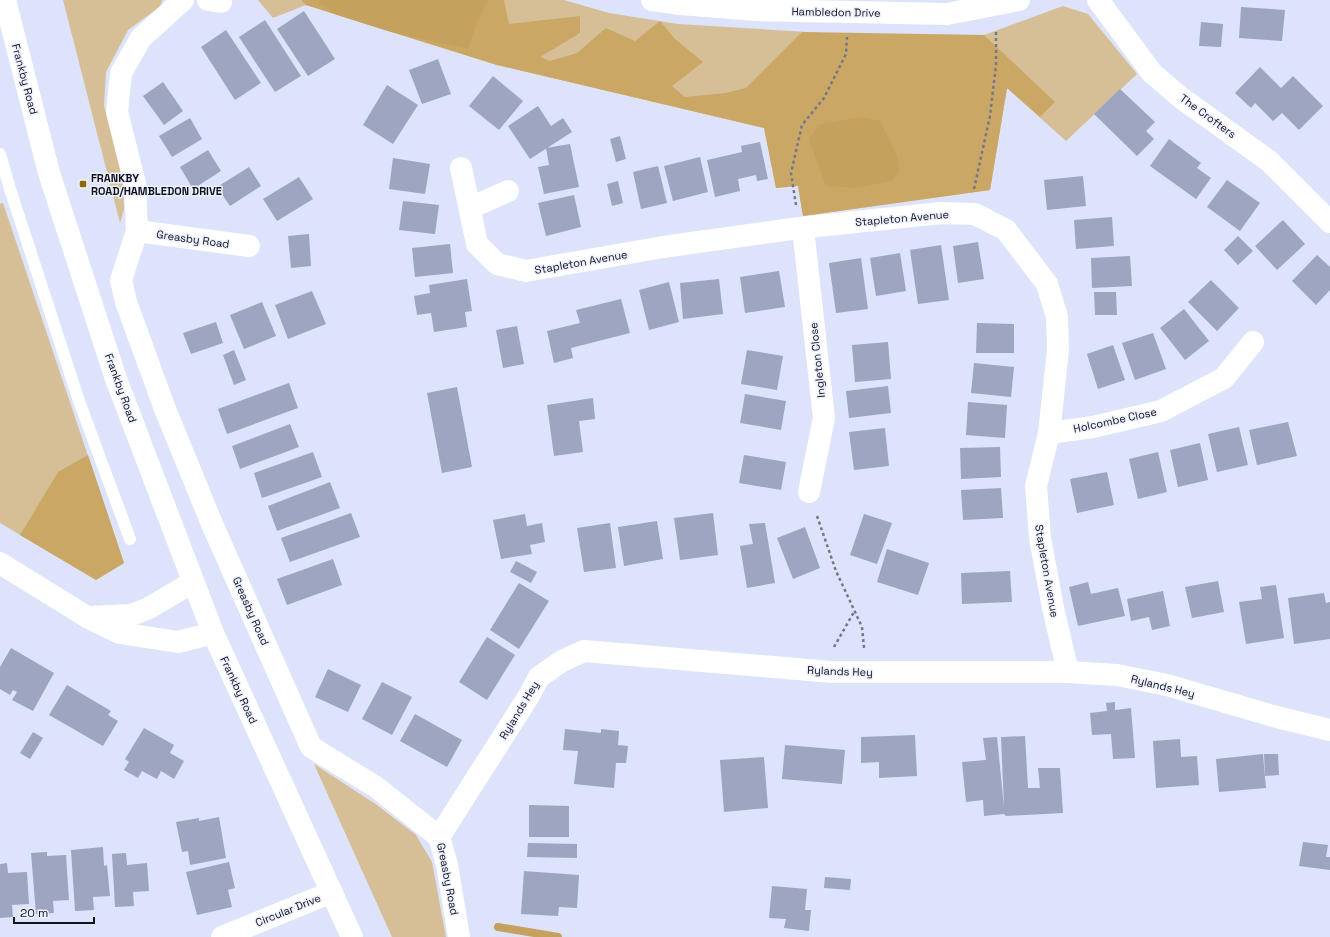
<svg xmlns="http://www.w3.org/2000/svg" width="1330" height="937" font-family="'Space Grotesk',sans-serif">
  <rect width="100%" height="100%" fill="#dce3fb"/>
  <g fill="#d6bf97">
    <polygon points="63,0 162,0 161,6 128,30 106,72 104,106 122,167 124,209 120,223"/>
    <polygon points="258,0 320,0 337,15 306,5 273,18"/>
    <polygon points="487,0 564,0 609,13 678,24 839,34 984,35 1063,6 1088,14 1137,74 1066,141 1007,88 990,190 803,216 798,186 776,188 764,128 497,65 391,32 419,37"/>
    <polygon points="3,203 124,563 96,580 0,523 0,204"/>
    <polygon points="314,764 377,805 416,835 432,862 446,937 392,937"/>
  </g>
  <g fill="#cba765">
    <polygon points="301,0 504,0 509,24 580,16 580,33 540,57 550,61 577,53 606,28 635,41 660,21 675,39 703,62 672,86 685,97 726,93 746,88 802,32 984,35 1055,102 1040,117 1007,88 990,190 803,216 798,186 776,188 764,128 497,65 306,5"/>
    <polygon points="88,455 124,563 96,580 20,535 58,472"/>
  </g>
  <g fill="#c5a15e">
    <polygon points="320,0 487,0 488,1 478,20 468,49 391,32 337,15 318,3"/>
    <polygon points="858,117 880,121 897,156 900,171 891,181 856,188 826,186 809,140 818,125"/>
  </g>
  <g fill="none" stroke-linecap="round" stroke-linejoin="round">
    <polyline stroke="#c5a15e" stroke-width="8" points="498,927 558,937"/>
  </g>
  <g fill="#9da5c1">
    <polygon points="1241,7 1285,10 1282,41 1239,38"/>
    <polygon points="304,11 335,59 308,76 277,29"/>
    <polygon points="265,20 301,76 275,92 239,37"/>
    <polygon points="1201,22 1223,24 1221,47 1199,46"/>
    <polygon points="226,30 261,83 235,100 201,47"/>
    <polygon points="438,59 451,94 422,104 409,70"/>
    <polygon points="1260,67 1281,88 1293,76 1323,106 1299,130 1282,113 1273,121 1255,103 1251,108 1235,93"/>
    <polygon points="493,76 523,101 499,130 469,106"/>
    <polygon points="163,82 183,111 164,125 143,96"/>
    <polygon points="387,85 418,105 393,144 363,125"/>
    <polygon points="1120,89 1155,122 1146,131 1154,139 1137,156 1094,114"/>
    <polygon points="538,106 551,126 563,118 572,132 530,159 508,126"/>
    <polygon points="190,118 202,139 172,157 159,136"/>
    <polygon points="620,136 626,159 616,162 610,139"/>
    <polygon points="1169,139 1201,163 1197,168 1211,178 1196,199 1150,166"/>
    <polygon points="760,142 768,179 757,181 756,175 738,179 740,191 715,197 707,160 742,152 741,146"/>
    <polygon points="570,144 579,187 544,194 538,167 549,165 546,148"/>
    <polygon points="208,150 221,171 193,189 180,167"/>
    <polygon points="700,157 708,192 673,201 664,166"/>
    <polygon points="393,158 430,164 425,194 389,189"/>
    <polygon points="658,166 667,203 641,209 633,172"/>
    <polygon points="249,167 261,186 230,206 217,187"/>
    <polygon points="1083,176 1086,206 1047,210 1044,180"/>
    <polygon points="299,177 313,199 277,221 263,199"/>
    <polygon points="1227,180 1260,203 1240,231 1207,207"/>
    <polygon points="618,181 623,203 612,206 607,184"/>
    <polygon points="574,195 581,227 546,236 538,203"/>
    <polygon points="403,201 439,205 435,234 399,230"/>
    <polygon points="1112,217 1114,246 1076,249 1074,220"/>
    <polygon points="1283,220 1305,244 1277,270 1255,246"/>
    <polygon points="309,234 311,266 291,268 288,236"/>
    <polygon points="1238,236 1253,251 1238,265 1224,250"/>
    <polygon points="978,242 984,279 958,283 953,246"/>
    <polygon points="450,244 453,273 415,277 412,248"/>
    <polygon points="941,245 949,300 918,304 910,250"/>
    <polygon points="900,253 906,291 876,296 870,258"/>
    <polygon points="1317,255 1330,267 1330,290 1316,305 1292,281"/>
    <polygon points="1130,256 1132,286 1092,288 1091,258"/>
    <polygon points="861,258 868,309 836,313 829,263"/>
    <polygon points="779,271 785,307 745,313 740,277"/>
    <polygon points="467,279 472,311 465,312 467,327 434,332 431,313 417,315 414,296 430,293 429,285"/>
    <polygon points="719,279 723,314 683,319 680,283"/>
    <polygon points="1211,280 1239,308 1217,331 1188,302"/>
    <polygon points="669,282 679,322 649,330 639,290"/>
    <polygon points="312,291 326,324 288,339 275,305"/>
    <polygon points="1094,292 1116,292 1117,315 1095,315"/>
    <polygon points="621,299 630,333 571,348 573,358 554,363 547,331 580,323 576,310"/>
    <polygon points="262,302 276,336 244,349 230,315"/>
    <polygon points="1184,309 1209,341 1185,360 1160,328"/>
    <polygon points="216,322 223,343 191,354 183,333"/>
    <polygon points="977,323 1014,324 1014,353 976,353"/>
    <polygon points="517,326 524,364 503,368 496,330"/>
    <polygon points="1153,333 1166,369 1135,380 1122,343"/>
    <polygon points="888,342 891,379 855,382 852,345"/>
    <polygon points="1113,345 1125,380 1098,389 1087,354"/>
    <polygon points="234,350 246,380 234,385 223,355"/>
    <polygon points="747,350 783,356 777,390 741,384"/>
    <polygon points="974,363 1014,367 1011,397 971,393"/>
    <polygon points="289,383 298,408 227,434 218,409"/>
    <polygon points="888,386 891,413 849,418 846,391"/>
    <polygon points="457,387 472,467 442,473 427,393"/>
    <polygon points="745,394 786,401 781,430 740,423"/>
    <polygon points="593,398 595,419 579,421 583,452 554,456 547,405"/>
    <polygon points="968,402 1007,405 1005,438 966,435"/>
    <polygon points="1288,422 1297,456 1257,465 1249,430"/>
    <polygon points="290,424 299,447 240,469 232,446"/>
    <polygon points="1239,427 1248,465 1217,472 1208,434"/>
    <polygon points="885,428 889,466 854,470 849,432"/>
    <polygon points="1200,443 1208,480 1178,487 1170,450"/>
    <polygon points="1000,447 1001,477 961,479 960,448"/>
    <polygon points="313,452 322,477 262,498 254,473"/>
    <polygon points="1158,452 1167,492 1138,499 1129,459"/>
    <polygon points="744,455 786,462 781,490 739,483"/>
    <polygon points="1107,472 1114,505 1077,513 1070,479"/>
    <polygon points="330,482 340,508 277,531 268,506"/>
    <polygon points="1001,488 1003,518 963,520 961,490"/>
    <polygon points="351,513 360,537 290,562 281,538"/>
    <polygon points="713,513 718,555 680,560 674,518"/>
    <polygon points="525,514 527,526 542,523 545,542 530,545 532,554 501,559 493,520"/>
    <polygon points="864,514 892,523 877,564 850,555"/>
    <polygon points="657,521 663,559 624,566 618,527"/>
    <polygon points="610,523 616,568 584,572 577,528"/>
    <polygon points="765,523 775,583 747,588 740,546 753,544 749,524"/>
    <polygon points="805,527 820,568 793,579 777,538"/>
    <polygon points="887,549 929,563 918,595 877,582"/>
    <polygon points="333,559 342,585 287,605 277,579"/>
    <polygon points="516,561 537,572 531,583 510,572"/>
    <polygon points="1010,571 1012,602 962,604 961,573"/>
    <polygon points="1218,581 1224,612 1192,618 1185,587"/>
    <polygon points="1088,582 1091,594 1118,588 1125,616 1078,626 1069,587"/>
    <polygon points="519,583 549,601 519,649 490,630"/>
    <polygon points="1276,585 1284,638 1246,644 1239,602 1262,599 1260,587"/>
    <polygon points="1163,591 1170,626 1152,630 1149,617 1131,621 1127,599"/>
    <polygon points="1324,593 1326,603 1330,602 1330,639 1294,644 1288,598"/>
    <polygon points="487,637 515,655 487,700 459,682"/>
    <polygon points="11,648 54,673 33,711 12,700 17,692 13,690 10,695 0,689 0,667"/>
    <polygon points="328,669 361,685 348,712 315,697"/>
    <polygon points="382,682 412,697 392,735 362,719"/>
    <polygon points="67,685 111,711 108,715 118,721 103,746 49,715"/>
    <polygon points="1115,702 1115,710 1131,708 1135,758 1113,759 1111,734 1092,735 1090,713 1107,711 1106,703"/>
    <polygon points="415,714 462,740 447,767 400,741"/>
    <polygon points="144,728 174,745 170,753 184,761 174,779 161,771 157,779 142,771 138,778 124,770 129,762 125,759"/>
    <polygon points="565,729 601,733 601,729 619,731 618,745 628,746 626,763 616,763 614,788 574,784 578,751 563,750"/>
    <polygon points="33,732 43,738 30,759 20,753"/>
    <polygon points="915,735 917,776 879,778 879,762 861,763 861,737"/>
    <polygon points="1025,736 1028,788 1040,788 1038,768 1060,768 1063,813 1006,816 1004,814 984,816 983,800 966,802 962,762 986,760 983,738 997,737 1004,807 1001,737"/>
    <polygon points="1180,739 1181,757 1197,756 1199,785 1156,788 1153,741"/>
    <polygon points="785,745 845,750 842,784 782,779"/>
    <polygon points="1263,754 1266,788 1219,792 1216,759"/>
    <polygon points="1264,754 1278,754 1279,775 1265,776"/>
    <polygon points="764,757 768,808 724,812 720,760"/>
    <polygon points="529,805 569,806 569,837 529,837"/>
    <polygon points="219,817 226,858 190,865 188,851 182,852 176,822 199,818 199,821"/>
    <polygon points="1303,842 1328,845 1326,857 1330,857 1330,870 1299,866"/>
    <polygon points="528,843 577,844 577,858 527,857"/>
    <polygon points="103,847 104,866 107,865 110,896 93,897 94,910 75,911 71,850"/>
    <polygon points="47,852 47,856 66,855 69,900 53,901 54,913 36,914 31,853"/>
    <polygon points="126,853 127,865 147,863 149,891 133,892 134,906 115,907 112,854"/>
    <polygon points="229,862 235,888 228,890 232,907 197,915 186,872"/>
    <polygon points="7,863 8,873 27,872 29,904 12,905 13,917 0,918 0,864"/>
    <polygon points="524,871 579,875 577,908 559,907 558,916 521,914"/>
    <polygon points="825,877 851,879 850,890 824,888"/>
    <polygon points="772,886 807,889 805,910 811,910 809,931 784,928 786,919 769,918"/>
  </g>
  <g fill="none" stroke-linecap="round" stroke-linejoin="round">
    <g stroke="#737889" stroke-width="2.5" stroke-dasharray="3 3" stroke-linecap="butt">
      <polyline points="974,189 990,116 996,65 996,30"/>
      <polyline points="796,205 791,173 802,125 824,98 846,54 847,37"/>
      <polyline points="817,516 836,571 862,627 864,648"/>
      <polyline points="834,647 854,612"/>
    </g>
    <polyline stroke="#fff" stroke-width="12" points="0,154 10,189 79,401 130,539"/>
    <g stroke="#fff" stroke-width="22">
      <polyline points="208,0 221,2"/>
      <polyline points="652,0 681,4 756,10 947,14 1019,0"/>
      <polyline points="1098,0 1152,73 1180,97 1269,161 1330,222"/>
      <polyline points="461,168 477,244 497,264 526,271 663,247 799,228 941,213 975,214 1006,230 1047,284 1057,317 1058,350 1049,433 1036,486 1040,538 1053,608 1068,672"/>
      <polyline points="470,208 508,191"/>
      <polyline points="803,228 824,418 809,492"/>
      <polyline points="137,231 135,184 117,112 121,73 141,38 183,0"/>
      <polyline points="249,246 137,231 121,280 126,302 165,409 212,524 311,747 376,787 439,837 447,865 459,937"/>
      <polyline points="1049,433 1093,427 1161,411 1224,378 1253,342"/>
      <polyline points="439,837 527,699 539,677 562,661 584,651 832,672 1068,672 1117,675 1167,685 1273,716 1330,730"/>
      <polyline points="222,937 332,892"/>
    </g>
    <g stroke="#fff" stroke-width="22">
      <polyline points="0,563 87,617 120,633 178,642 213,633"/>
      <polyline points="90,617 131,615 149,608 193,582"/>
    </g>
    <polyline stroke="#fff" stroke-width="22" points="5,0 49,173 116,379 213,633 352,937"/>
  </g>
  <rect fill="#8e680c" stroke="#edf1fd" stroke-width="1.5" x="79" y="180" width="8" height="8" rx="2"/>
  <g text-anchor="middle" stroke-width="3" stroke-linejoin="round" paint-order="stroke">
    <g font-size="11" fill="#0f121c" stroke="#edf1fd">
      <text transform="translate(836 12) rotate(1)" y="4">Hambledon Drive</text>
      <text transform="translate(25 79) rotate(75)" y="4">Frankby Road</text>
      <text transform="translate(1208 116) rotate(36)" y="4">The Crofters</text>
      <text transform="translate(902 218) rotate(-5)" y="4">Stapleton Avenue</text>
      <text transform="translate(193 239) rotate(8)" y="4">Greasby Road</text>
      <text transform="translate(581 262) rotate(-10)" y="4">Stapleton Avenue</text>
      <text transform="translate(817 360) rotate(-96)" y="4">Ingleton Close</text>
      <text transform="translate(121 388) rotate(70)" y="4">Frankby Road</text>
      <text transform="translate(1115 420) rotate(-12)" y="4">Holcombe Close</text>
      <text transform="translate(1047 571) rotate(80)" y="4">Stapleton Avenue</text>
      <text transform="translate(251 611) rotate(66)" y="4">Greasby Road</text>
      <text transform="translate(840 671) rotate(2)" y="4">Rylands Hey</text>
      <text transform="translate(1163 686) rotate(14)" y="4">Rylands Hey</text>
      <text transform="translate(239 690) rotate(65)" y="4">Frankby Road</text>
      <text transform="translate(519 710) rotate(-59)" y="4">Rylands Hey</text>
      <text transform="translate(448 879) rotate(79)" y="4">Greasby Road</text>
      <text transform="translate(288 910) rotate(-22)" y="4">Circular Drive</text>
    </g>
    <g font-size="11" font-weight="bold" fill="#0f121c" stroke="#edf1fd" text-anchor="start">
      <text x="91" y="182">FRANKBY<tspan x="91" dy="13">ROAD/HAMBLEDON DRIVE</tspan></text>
    </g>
  </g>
  <path d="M14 917v6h80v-6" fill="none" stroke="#0f121c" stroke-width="2"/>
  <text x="20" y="917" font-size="12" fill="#0f121c" stroke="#edf1fd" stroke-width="3" paint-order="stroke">20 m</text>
</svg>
